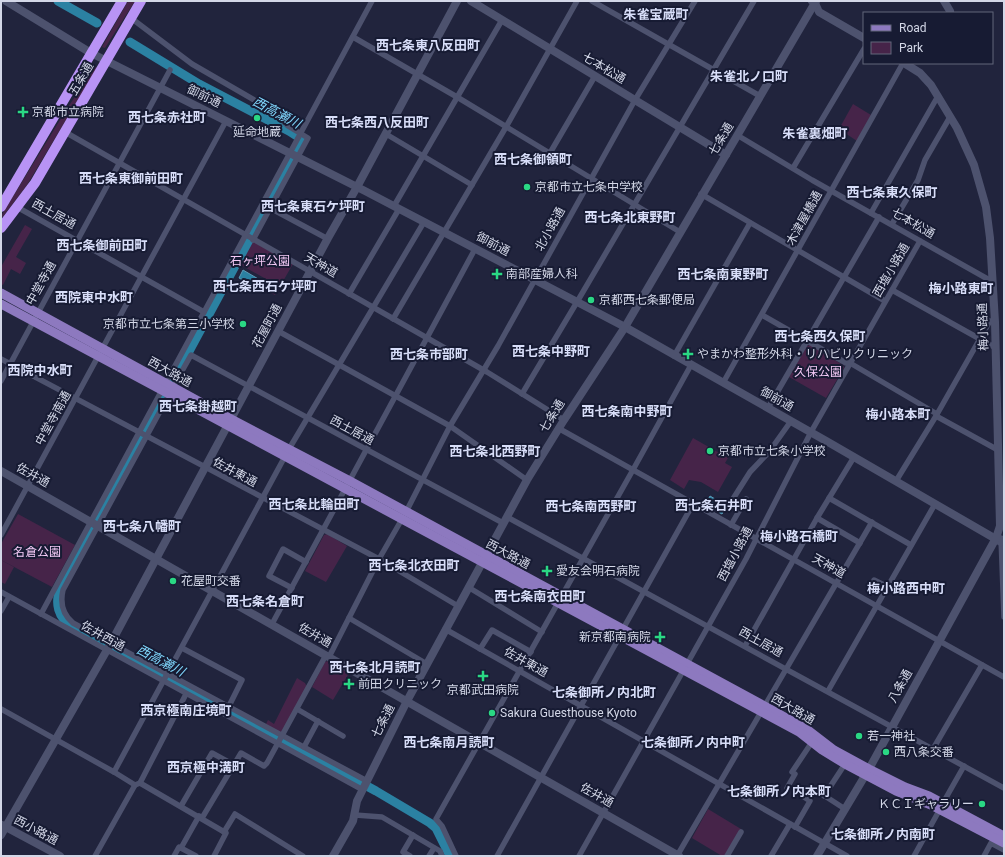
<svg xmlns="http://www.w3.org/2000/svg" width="1005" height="857" font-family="Roboto,'Noto Sans JP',sans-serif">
  <rect width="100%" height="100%" fill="#21243d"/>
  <g fill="#462449">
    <polygon points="128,1 135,1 105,48 102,47"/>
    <polygon points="94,66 97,68 27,185 1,219 1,216 68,107 81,88"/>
    <polygon points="853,104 871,115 857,141 839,129"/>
    <polygon points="25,225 32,229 16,257 26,263 20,274 11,269 3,285 1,284 1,267"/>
    <polygon points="252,241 293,264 275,295 261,288 266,279 239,264"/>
    <polygon points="810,345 843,365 844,368 826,398 789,377 807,346"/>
    <polygon points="693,438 728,458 725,463 732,467 718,492 701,482 689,480 684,489 670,480"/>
    <polygon points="18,514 75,545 52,587 1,560 1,544"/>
    <polygon points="327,534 347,546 326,582 305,571 324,535"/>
    <polygon points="1,560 14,567 5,584 1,582"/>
    <polygon points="328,661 349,673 333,700 312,687 325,662"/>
    <polygon points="297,678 305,683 307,687 282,732 280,733 266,724 268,720 274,724"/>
    <polygon points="708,809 741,829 725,855 722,856 692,838"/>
  </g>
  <g fill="#2b81a2" stroke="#5d9bb7">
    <polygon points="243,270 260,280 256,287 239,278"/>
    <polygon points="710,496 727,506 722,514 705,505"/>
  </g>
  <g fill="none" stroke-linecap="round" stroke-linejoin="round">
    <g stroke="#5d9bb7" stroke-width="1.5">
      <polyline points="101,508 101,514"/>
      <polyline points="68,568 69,573"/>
    </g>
    <g stroke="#2b81a2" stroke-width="9">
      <polyline points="58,1 97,23"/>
      <polyline points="130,42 199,84 289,131 303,140 174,379"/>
      <path d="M163,399L61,587C54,603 58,618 73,627L376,791L430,823L436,828L450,856"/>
    </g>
    <g stroke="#4d526e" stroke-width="5.5">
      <polyline points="592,1 760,96"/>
      <polyline points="131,18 192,64 263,105 277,115 288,126 308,138 253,240"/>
      <polyline points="353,37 457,97 680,232"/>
      <polyline points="65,132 487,372 564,420"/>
      <polyline points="386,134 472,185"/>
      <polyline points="737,135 812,180 993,282"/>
      <polyline points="550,153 595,76"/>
      <polyline points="793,168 864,49"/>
      <polyline points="701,194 885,301"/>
      <polyline points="394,206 502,20"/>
      <polyline points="17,207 204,312"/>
      <polyline points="270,208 328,239"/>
      <polyline points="871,213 938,96"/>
      <polyline points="892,224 918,180 925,160 950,117"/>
      <polyline points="892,290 996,348"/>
      <polyline points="349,294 399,209"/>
      <polyline points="762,315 846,363 850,363 937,414"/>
      <polyline points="393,319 506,127 577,1"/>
      <polyline points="278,331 450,426 527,480"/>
      <polyline points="674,356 750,223"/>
      <polyline points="1,359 379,559 458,606"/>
      <polyline points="1,381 170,70"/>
      <polyline points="723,383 903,63"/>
      <polyline points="173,387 191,355 503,523"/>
      <path d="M170,393L63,590C60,603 62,614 73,623L367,781"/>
      <polyline points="522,394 577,302 754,1"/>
      <polyline points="768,408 879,217"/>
      <polyline points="936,416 998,450"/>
      <polyline points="558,428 1004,677"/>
      <polyline points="896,481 936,416 990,321 995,322"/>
      <polyline points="829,498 911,545"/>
      <polyline points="731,502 750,472 769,452 791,421"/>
      <polyline points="406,512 450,426 498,346 635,100 695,1"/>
      <polyline points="507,517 1004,788"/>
      <polyline points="817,518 860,543"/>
      <polyline points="731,525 746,499"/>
      <polyline points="1,535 226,121"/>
      <polyline points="1001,538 1004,617"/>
      <polyline points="874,580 888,587"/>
      <polyline points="468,587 542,632"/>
      <polyline points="292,588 269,576 283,549 306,562"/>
      <polyline points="1,592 363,790"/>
      <polyline points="1,611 9,597"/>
      <polyline points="41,614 372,1"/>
      <polyline points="349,618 427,664"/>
      <polyline points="272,624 475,249"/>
      <polyline points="445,629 847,856"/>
      <polyline points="623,629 693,504"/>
      <polyline points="745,646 817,518 854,457"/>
      <polyline points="182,648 242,680 229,706"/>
      <polyline points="480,649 492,630 531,652"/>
      <polyline points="329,657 379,559 402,519"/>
      <polyline points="828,691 935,504"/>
      <polyline points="1,709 114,772 135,785"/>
      <polyline points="297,709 343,736"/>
      <polyline points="304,747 318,721"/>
      <polyline points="933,749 982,665"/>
      <polyline points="114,772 289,449 424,222"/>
      <polyline points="140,783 226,833 214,856"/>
      <polyline points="811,787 845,809"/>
      <polyline points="787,788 795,774 792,772 812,742"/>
      <polyline points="824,796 845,764"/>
      <polyline points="943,803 964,766"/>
      <polyline points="181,806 212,753 234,765"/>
      <polyline points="355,815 382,817 440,851 442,856"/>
      <polyline points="202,818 241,753 264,766 267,763 326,655"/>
      <polyline points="795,827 810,801 804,797"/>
      <polyline points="224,832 235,814 303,856"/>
      <polyline points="181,848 199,816"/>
      <polyline points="95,856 135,785 140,783 186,694"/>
      <polyline points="174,856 179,847 196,856"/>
      <polyline points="410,856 403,852 413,835"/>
      <polyline points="429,856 434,848"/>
      <polyline points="456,856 442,826 436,819 634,468 691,365"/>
      <polyline points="497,856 620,636"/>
      <polyline points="579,856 746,559 811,432 920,241"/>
      <polyline points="677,856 872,522"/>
      <polyline points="727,856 741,832"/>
      <polyline points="771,856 790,824"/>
      <polyline points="914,856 940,809"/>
      <polyline points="984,856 991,843 1004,850"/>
    </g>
    <g stroke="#4d526e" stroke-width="8">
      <polyline points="6,1 91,53 365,191 625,327 828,442 1001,542"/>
      <polyline points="471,1 726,155"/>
      <polyline points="812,1 815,3 819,12 864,38"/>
      <polyline points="944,1 950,11"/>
      <polyline points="1,471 679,856"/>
      <polyline points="2,825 60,856"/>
      <polyline points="1,835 111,643 328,238 357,187 457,1"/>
      <polyline points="333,856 353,821 357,801 407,701 527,480 564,420 625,327 816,1"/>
      <polyline points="817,856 869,769 996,538 1000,526 995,322 990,238 986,207 974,165 957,128 931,85 920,73 904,63"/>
    </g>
    <g stroke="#8d79bf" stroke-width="9">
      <polyline points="1,293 231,419 350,481 770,709 808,730 834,750 869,769 905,787 929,796 1004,836"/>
      <path d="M1,304C268,445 532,591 799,732L822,750L845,764L896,791L931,805L1004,843"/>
    </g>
    <g stroke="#b893f5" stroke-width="10">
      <polyline points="1,207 122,1"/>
      <polyline points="1,228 35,183 141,1"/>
    </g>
  </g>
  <g fill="#2ad884" stroke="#171b33" stroke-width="1.5">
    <path d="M21 106h4v4h4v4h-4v4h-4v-4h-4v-4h4z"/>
    <circle cx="257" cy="118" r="4"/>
    <circle cx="527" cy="187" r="4"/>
    <path d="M495 268h4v4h4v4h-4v4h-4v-4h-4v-4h4z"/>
    <circle cx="591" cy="300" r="4"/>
    <circle cx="243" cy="324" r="4"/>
    <path d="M686 348h4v4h4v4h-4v4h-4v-4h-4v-4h4z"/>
    <circle cx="710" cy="451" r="4"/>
    <path d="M545 565h4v4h4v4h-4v4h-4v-4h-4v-4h4z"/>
    <circle cx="173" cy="581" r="4"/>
    <path d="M658 631h4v4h4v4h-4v4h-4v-4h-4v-4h4z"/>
    <path d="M481 670h4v4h4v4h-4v4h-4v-4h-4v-4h4z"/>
    <path d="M347 678h4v4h4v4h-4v4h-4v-4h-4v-4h4z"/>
    <circle cx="492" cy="713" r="4"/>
    <circle cx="859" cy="736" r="4"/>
    <circle cx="886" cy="752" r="4"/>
    <circle cx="982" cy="804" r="4"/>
  </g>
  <g text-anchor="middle" stroke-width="4" stroke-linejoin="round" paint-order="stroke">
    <g font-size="12" fill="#d3d7e7" stroke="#171b33">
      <text transform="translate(604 68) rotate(31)" y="4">七本松通</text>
      <text transform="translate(81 79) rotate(-60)" y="4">五条通</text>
      <text transform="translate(204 96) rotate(26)" y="4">御前通</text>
      <text transform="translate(721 139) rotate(-59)" y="4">七条通</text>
      <text transform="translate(54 214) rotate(29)" y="4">西土居通</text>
      <text transform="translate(804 218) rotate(-61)" y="4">木津屋橋通</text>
      <text transform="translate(913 223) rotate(30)" y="4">七本松通</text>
      <text transform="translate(550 229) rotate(-61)" y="4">北小路通</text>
      <text transform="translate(493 244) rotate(28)" y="4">御前通</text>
      <text transform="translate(321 265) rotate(30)" y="4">天神道</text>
      <text transform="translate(891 270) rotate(-60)" y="4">西塩小路通</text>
      <text transform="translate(41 283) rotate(-61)" y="4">中堂寺通</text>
      <text transform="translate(267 326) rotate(-62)" y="4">花屋町通</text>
      <text transform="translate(983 327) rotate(-92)" y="4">梅小路通</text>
      <text transform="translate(170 372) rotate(29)" y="4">西大路通</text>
      <text transform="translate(777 399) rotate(29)" y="4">御前通</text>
      <text transform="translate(552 416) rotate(-58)" y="4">七条通</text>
      <text transform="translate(53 418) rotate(-61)" y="4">中堂寺南通</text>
      <text transform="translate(352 430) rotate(28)" y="4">西土居通</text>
      <text transform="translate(235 472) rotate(28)" y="4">佐井東通</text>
      <text transform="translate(33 475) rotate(29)" y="4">佐井通</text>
      <text transform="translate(508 554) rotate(28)" y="4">西大路通</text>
      <text transform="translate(735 554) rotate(-62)" y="4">西塩小路通</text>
      <text transform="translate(829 566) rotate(29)" y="4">天神道</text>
      <text transform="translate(315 635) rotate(30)" y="4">佐井通</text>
      <text transform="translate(103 636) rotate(29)" y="4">佐井西通</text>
      <text transform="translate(761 642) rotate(29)" y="4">西土居通</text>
      <text transform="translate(526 662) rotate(29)" y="4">佐井東通</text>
      <text transform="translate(900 686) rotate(-61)" y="4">八条通</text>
      <text transform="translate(793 709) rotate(30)" y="4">西大路通</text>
      <text transform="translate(383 721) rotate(-63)" y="4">七条通</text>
      <text transform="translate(597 795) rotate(29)" y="4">佐井通</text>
      <text transform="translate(36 830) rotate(28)" y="4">西小路通</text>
    </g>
    <g font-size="12" fill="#d3d7e7" stroke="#171b33" text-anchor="start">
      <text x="32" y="116">京都市立病院</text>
      <text x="257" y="136" text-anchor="middle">延命地蔵</text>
      <text x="535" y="191">京都市立七条中学校</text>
      <text x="506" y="278">南部産婦人科</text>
      <text x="599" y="304">京都西七条郵便局</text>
      <text x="235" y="328" text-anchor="end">京都市立七条第三小学校</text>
      <text x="697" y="358">やまかわ整形外科・リハビリクリニック</text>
      <text x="718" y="455">京都市立七条小学校</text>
      <text x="556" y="575">愛友会明石病院</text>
      <text x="181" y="585">花屋町交番</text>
      <text x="651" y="641" text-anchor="end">新京都南病院</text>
      <text x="358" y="688">前田クリニック</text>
      <text x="483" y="694" text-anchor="middle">京都武田病院</text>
      <text x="500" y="717">Sakura Guesthouse Kyoto</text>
      <text x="867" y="740">若一神社</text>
      <text x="894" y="756">西八条交番</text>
      <text x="974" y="808" text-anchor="end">ＫＣＩギャラリー</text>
    </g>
    <g font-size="12" fill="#f4caf6" stroke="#171b33">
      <text x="260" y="265">石ヶ坪公園</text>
      <text x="818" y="376">久保公園</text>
      <text x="37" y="556">名倉公園</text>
    </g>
    <g font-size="13" font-weight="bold" fill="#d8def9" stroke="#171b33">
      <text x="656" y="19">朱雀宝蔵町</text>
      <text x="428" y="50">西七条東八反田町</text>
      <text x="749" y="81">朱雀北ノ口町</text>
      <text x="167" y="122">西七条赤社町</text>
      <text x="377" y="127">西七条西八反田町</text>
      <text x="815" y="138">朱雀裏畑町</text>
      <text x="533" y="164">西七条御領町</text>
      <text x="131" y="183">西七条東御前田町</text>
      <text x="892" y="197">西七条東久保町</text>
      <text x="313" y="211">西七条東石ケ坪町</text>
      <text x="630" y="222">西七条北東野町</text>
      <text x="102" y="250">西七条御前田町</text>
      <text x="723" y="279">西七条南東野町</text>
      <text x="265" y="291">西七条西石ケ坪町</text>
      <text x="961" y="293">梅小路東町</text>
      <text x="94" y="302">西院東中水町</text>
      <text x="820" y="341">西七条西久保町</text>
      <text x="551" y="356">西七条中野町</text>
      <text x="429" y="359">西七条市部町</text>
      <text x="40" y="375">西院中水町</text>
      <text x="198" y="411">西七条掛越町</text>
      <text x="627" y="416">西七条南中野町</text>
      <text x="898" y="419">梅小路本町</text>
      <text x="495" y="456">西七条北西野町</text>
      <text x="314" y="509">西七条比輪田町</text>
      <text x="714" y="510">西七条石井町</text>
      <text x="591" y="511">西七条南西野町</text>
      <text x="142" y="531">西七条八幡町</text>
      <text x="799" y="541">梅小路石橋町</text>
      <text x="414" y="570">西七条北衣田町</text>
      <text x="906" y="593">梅小路西中町</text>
      <text x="540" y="601">西七条南衣田町</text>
      <text x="265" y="606">西七条名倉町</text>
      <text x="375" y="672">西七条北月読町</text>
      <text x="604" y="697">七条御所ノ内北町</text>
      <text x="186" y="715">西京極南庄境町</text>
      <text x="449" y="747">西七条南月読町</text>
      <text x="693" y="747">七条御所ノ内中町</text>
      <text x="206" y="772">西京極中溝町</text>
      <text x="779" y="796">七条御所ノ内本町</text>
      <text x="883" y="839">七条御所ノ内南町</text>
    </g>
    <g font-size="13" font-style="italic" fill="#80d7fd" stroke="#171b33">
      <text transform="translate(277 112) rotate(28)" y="5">西高瀬川</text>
      <text transform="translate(161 660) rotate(28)" y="5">西高瀬川</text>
    </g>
  </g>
  <rect width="1005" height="857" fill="none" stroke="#d3d7e7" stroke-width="4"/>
  <rect x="863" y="12" width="130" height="52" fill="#171b33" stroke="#62667b"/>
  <rect x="871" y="25" width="20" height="6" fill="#8d79bf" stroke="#62667b"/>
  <text x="899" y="32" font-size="12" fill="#d3d7e7">Road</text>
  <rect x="871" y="42" width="20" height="12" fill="#462449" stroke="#62667b"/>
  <text x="899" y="52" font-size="12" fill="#d3d7e7">Park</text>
</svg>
